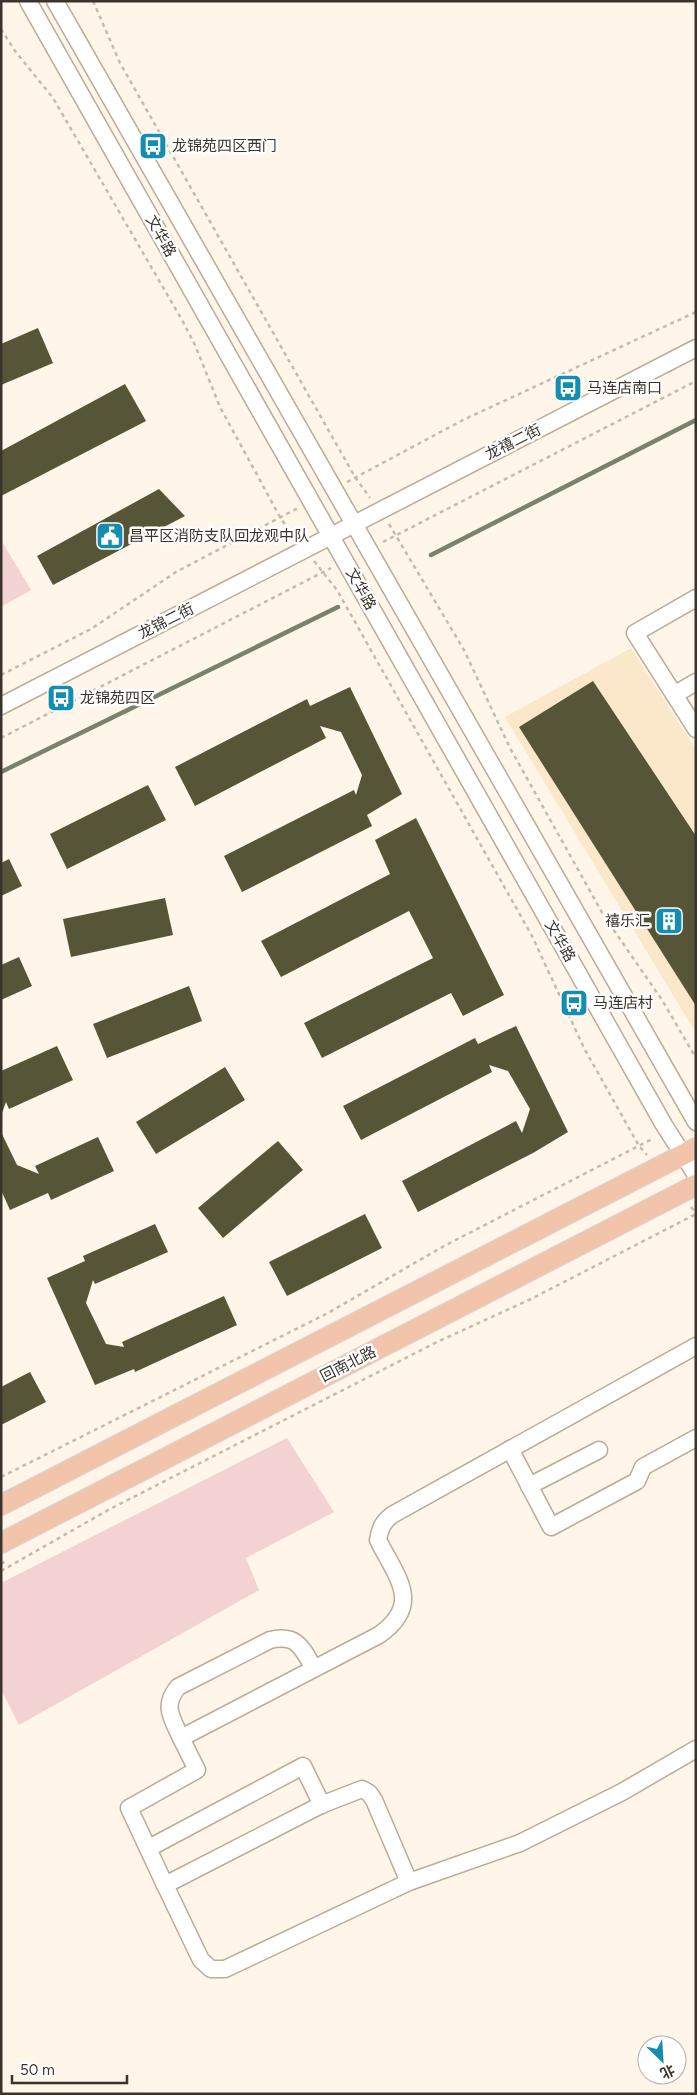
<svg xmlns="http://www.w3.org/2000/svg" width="697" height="2095" font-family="Figtree,'Noto Sans SC',sans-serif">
  <rect width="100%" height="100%" fill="#fff5e8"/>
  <polygon fill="#fbe7ca" points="631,648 696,750 696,1033 505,717"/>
  <g fill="#f2d2d2">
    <polygon points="1,540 31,590 1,607"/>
    <polygon points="287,1438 334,1512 246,1558 259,1590 19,1725 1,1689 1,1583"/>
  </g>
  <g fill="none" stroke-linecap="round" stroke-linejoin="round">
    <g stroke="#78836c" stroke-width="4.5">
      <polyline points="431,555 696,420"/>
      <polyline points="1,772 338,607"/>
    </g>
  </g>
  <g fill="#565537">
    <polygon points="38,328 53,363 1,385 1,344"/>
    <polygon points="125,384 146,421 1,496 1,451"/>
    <polygon points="159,489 185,516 53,585 37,556"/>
    <polygon points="593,681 696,836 696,1006 519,727"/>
    <polygon points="350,687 402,794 367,815 372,826 242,892 224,856 354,790 356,795 362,775 341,732 320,726 326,738 195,806 175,767 307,699 310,706"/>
    <polygon points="148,785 166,820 67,869 50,834"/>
    <polygon points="416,818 504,995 463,1016 451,993 322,1058 304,1023 433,958 409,911 281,977 261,941 390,874 375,840"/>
    <polygon points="9,859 22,886 1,896 1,863"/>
    <polygon points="165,898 173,935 71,957 63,919"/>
    <polygon points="19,957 32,986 1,1000 1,965"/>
    <polygon points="189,986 202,1021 107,1058 93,1024"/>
    <polygon points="516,1026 568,1132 533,1153 418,1212 402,1181 516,1121 522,1133 530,1109 508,1071 489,1065 492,1072 361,1140 343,1106 475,1038 478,1044"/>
    <polygon points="57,1046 73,1080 9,1109 6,1102 1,1116 1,1071"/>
    <polygon points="225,1067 245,1100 156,1154 136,1122"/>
    <polygon points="1,1132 17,1165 39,1174 35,1166 98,1137 114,1171 51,1200 48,1193 10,1210 1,1190"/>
    <polygon points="278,1141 303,1170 223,1238 198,1208"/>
    <polygon points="365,1214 382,1248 287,1296 269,1262"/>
    <polygon points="155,1224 168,1252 95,1284 93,1280 86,1303 106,1344 124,1347 122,1342 224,1296 237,1325 135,1372 134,1369 95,1385 47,1278 85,1261 83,1256"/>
    <polygon points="30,1372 46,1402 1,1425 1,1387"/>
  </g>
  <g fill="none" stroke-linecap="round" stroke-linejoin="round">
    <defs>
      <g id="minor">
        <polyline points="28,1 664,1125 696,1175"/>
        <polyline points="55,1 696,1122"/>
        <polyline points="696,598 635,633 696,729"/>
        <polyline points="674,695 696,682"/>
        <polyline points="1,706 696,348"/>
        <polyline points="510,1449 551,1527 637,1481 643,1467 696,1438"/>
        <polyline points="529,1486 599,1450"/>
        <path d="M314,1669C302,1647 297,1634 270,1640L178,1687C162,1706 172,1718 181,1738L379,1635C423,1604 397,1578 378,1540C380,1528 383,1522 392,1515L696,1346"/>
        <polyline points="149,1848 303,1766 322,1805"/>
        <polyline points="409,1882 374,1800 369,1793 362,1789 321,1805 165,1885 201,1960 211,1969 225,1969 409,1882 520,1843 622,1792 696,1749"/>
        <polyline points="165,1885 129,1808 197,1770 181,1738"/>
      </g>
      <g id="major">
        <polyline points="1,1505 696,1148"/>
        <polyline points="1,1543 696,1185"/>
      </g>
    </defs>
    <use href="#minor" stroke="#baab97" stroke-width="19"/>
    <use href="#major" stroke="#d8d6d5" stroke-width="22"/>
    <g stroke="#c4bbaf" stroke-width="2.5" stroke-dasharray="4 4" stroke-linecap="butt">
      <polyline points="93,1 120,63 355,477 370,498"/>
      <polyline points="1,29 15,51 53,98 182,320 195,345 220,407 280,517 294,538"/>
      <polyline points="347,482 463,420 696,312"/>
      <polyline points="389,524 464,650 510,748 604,916 662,1000 696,1058"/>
      <polyline points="383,542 696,381"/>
      <polyline points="314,561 337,590 532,936 584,1048 639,1146 647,1155"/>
      <polyline points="1,675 91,629 176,572 298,508"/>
      <polyline points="1,738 331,568"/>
      <polyline points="691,1207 696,1213"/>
      <polyline points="1,1477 326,1314 444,1246 654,1138"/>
      <polyline points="1,1564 6,1561"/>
      <polyline points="1,1571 110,1509 437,1342 531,1299 696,1214"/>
    </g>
    <use href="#minor" stroke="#fff" stroke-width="16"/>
    <use href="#major" stroke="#f2c4ac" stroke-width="20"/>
  </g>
  <defs>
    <symbol id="bus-square" viewBox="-11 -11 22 22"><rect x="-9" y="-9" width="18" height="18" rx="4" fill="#148daf" stroke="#fff"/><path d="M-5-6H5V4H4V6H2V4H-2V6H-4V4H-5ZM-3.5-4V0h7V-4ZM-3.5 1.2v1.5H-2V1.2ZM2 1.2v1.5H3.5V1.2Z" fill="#fff"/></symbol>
    <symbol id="civic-square" viewBox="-11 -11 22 22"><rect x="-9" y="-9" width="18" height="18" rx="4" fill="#148daf" stroke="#fff"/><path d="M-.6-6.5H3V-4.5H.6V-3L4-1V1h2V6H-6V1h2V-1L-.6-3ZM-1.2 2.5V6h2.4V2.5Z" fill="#fff"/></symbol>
    <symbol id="building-square" viewBox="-11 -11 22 22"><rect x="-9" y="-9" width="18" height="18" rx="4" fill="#148daf" stroke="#fff"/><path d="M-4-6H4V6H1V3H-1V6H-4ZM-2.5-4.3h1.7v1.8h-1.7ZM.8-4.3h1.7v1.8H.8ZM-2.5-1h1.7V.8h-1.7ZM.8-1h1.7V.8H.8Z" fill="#fff"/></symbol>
  </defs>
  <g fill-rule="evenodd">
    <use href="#bus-square" x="137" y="130" width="32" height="32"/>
    <use href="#bus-square" x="552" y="372" width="32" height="32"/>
    <use href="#civic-square" x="94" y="520" width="32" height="32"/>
    <use href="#bus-square" x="45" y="682" width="32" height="32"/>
    <use href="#building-square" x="653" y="905" width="32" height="32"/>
    <use href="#bus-square" x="558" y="987" width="32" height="32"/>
  </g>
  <g text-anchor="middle" stroke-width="5" stroke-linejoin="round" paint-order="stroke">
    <g font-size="15" fill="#3b342c" stroke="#fff" text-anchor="start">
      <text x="172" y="151">龙锦苑四区西门</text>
      <text x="587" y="393">马连店南口</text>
      <text x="129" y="541">昌平区消防支队回龙观中队</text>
      <text x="80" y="703">龙锦苑四区</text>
      <text x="650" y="926" text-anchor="end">禧乐汇</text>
      <text x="593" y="1008">马连店村</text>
    </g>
    <g font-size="15" fill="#3b342c" stroke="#fff">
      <text transform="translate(161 236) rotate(61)" y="5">文华路</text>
      <text transform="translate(513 442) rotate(-27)" y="5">龙禧二街</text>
      <text transform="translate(361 589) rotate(61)" y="5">文华路</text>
      <text transform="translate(166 621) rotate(-27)" y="5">龙锦二街</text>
      <text transform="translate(560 941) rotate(60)" y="5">文华路</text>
      <text transform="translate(348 1364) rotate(-27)" y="5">回南北路</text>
    </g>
  </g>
  <rect width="697" height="2095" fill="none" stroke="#3b342c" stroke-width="5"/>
  <g transform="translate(662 2060) rotate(155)"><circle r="24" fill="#ffffff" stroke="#b1aeab"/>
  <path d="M0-4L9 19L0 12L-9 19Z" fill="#148daf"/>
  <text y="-8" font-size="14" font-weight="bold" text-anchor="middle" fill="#3b342c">北</text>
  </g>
  <path d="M12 2075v8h115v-8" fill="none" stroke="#3b342c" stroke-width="2.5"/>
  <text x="20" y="2075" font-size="15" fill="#3b342c" stroke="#ffffff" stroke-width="4" paint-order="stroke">50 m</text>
</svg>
